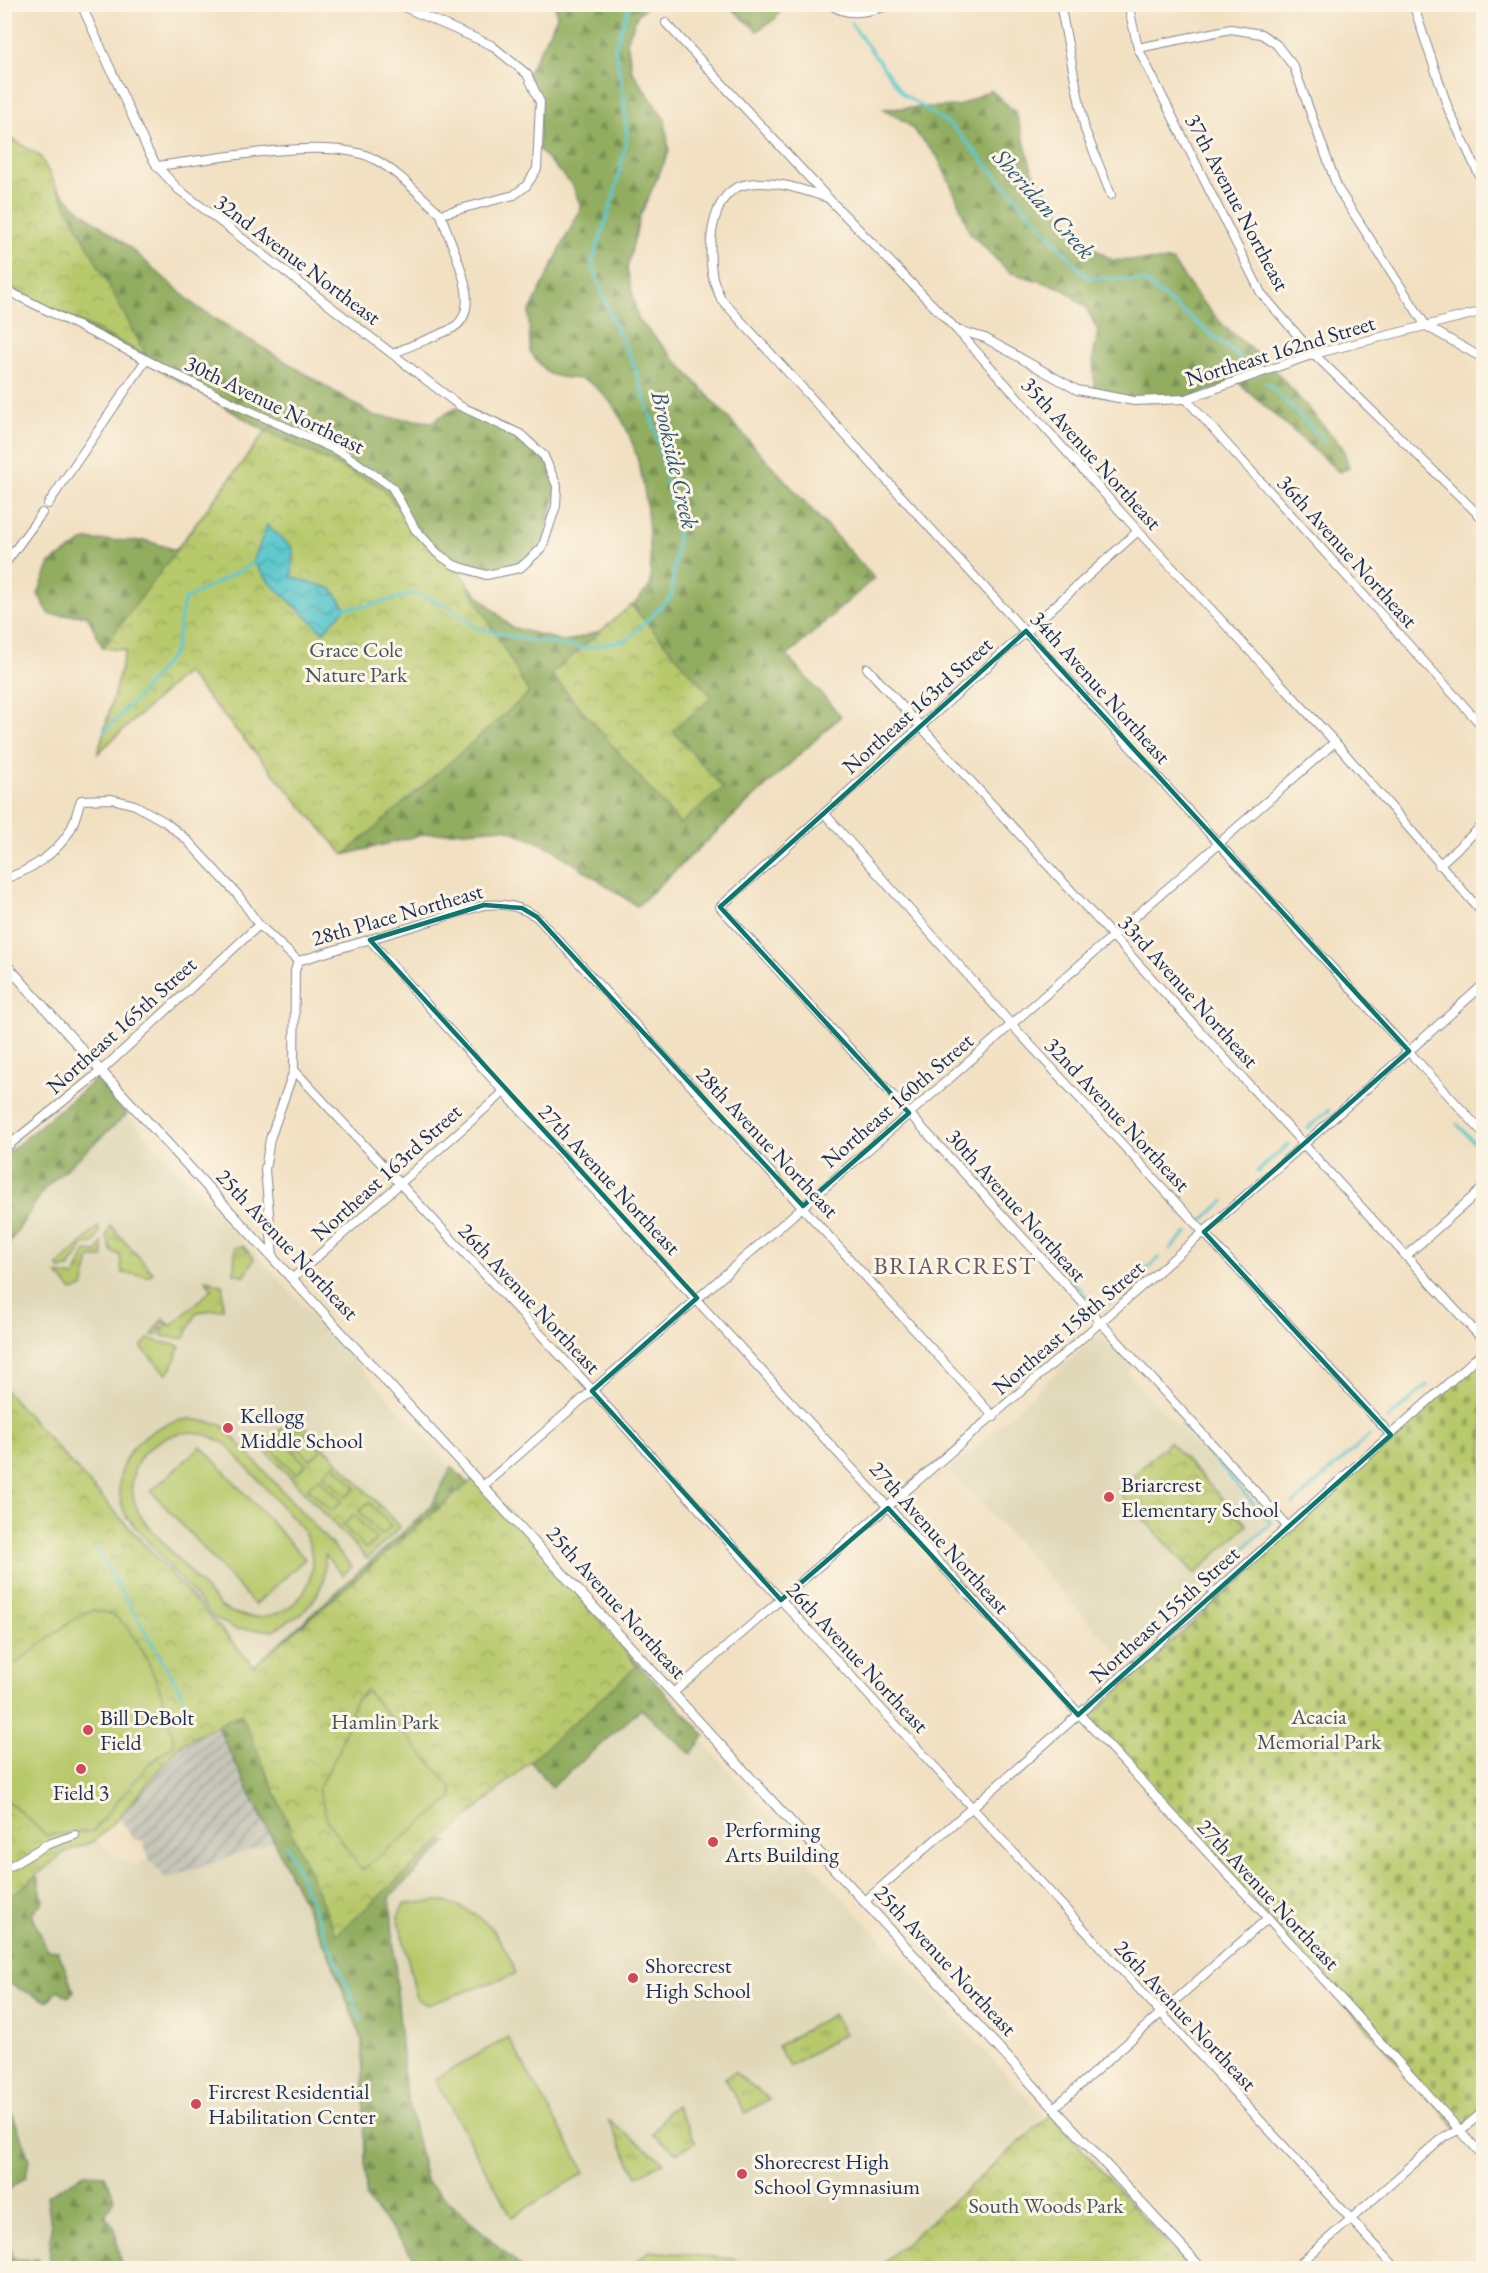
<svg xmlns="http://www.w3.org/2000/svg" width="1488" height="2273" font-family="'EB Garamond',serif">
  <defs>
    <pattern id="industrial-furrows" width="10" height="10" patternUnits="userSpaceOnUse" patternTransform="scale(1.5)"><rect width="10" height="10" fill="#c6c5b8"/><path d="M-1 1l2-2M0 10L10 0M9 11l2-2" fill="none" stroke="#a0a099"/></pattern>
    <pattern id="grass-tufts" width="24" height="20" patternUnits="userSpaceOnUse" patternTransform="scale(1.5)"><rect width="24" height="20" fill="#b8c96c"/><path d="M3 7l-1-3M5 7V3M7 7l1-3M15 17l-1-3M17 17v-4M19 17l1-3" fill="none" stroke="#95a45c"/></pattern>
    <pattern id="forest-firs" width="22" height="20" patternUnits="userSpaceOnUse" patternTransform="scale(1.5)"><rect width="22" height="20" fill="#92ad60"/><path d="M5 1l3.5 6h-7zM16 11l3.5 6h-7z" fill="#768d52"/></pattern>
    <pattern id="cemetery-stones" width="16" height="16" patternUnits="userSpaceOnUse" patternTransform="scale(1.5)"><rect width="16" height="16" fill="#b8c96c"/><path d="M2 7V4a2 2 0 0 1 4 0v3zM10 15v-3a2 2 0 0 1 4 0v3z" fill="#95a45c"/></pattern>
    <pattern id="park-crowns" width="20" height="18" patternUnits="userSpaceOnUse" patternTransform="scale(1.5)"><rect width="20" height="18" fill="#b8c96c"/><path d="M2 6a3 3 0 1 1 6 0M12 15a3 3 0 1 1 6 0" fill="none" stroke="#95a45c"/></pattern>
    <pattern id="water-waves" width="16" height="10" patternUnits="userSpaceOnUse" patternTransform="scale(1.5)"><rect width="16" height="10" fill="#5bc8ce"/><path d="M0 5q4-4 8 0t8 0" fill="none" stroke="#4aa3aa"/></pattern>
  </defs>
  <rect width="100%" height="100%" fill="#fcf5e5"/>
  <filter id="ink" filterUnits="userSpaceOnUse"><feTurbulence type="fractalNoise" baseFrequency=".0167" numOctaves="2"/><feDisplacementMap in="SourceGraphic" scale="12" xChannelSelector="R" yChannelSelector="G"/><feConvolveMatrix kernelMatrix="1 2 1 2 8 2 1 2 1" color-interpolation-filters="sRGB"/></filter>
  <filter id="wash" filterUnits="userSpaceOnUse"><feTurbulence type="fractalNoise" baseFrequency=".008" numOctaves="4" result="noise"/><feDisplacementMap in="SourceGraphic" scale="24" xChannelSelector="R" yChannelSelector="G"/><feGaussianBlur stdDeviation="1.35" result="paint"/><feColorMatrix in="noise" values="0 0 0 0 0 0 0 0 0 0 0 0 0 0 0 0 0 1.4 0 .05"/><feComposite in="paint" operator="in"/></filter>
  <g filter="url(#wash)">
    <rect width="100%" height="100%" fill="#f2e0c2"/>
    <g fill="#e0d8b8">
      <polygon points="127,1114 452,1467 429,1509 254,1667 5,1389 4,1271 10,1242 45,1186"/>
      <polygon points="1101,1332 1133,1367 1127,1373 1269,1524 1122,1658 950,1470"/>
      <polygon points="637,1666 788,1838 1044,2116 875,2268 5,2268 4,1904 65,1852 96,1840 132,1866 149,1859 166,1879 293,1835 336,1935"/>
    </g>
    <polygon fill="url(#industrial-furrows)" points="216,1727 273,1842 166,1879 149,1859 142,1840 134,1840 119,1818 180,1745"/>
    <g fill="url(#grass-tufts)" stroke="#6a7c65" stroke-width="1.5">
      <polygon points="111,1226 153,1273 149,1276 122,1273 120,1255 112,1252 106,1236"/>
      <polygon points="98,1227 100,1232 94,1243 84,1245 69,1268 59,1269 58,1266"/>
      <polygon points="102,1242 104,1258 90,1258 83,1288 72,1291 57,1274 75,1277 86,1251 97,1252"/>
      <polygon points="243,1246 254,1259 245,1276 234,1273 235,1248"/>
      <polygon points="205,1279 223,1286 223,1309 197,1312 184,1339 162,1336 163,1329 168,1325 165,1322 157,1336 152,1335 163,1318 171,1326 212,1289"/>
      <polygon points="148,1339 180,1346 171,1370 166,1374 141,1347"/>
      <polygon points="833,2014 845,2034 789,2066 778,2046"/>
      <polygon points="734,2072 769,2099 745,2113 725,2078"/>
      <polygon points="676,2106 696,2142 677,2153 652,2134 668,2111"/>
      <polygon points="608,2120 664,2162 637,2176"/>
    </g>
    <g fill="url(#forest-firs)" stroke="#566e5f" stroke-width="1.5">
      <path d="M555,5H649L638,14L627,41L632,71L665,120L669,152L640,216L627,269L638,319L874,578L787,656L841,716L637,906L551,848L504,828L425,834L344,855L186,672L98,753L126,650L103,648L87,615H50L38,594L50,563L86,540L147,541L176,550L266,431L145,361L5,289L4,134L76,207L129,247L198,308L374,416L431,422L460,406L520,434L544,456L557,486L542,548L520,568L486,575L455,566L468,585L511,627L566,642L615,626L651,585C650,522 647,426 592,384C581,375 560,381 548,373C541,367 536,359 530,352L529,313L581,207L573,186L539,150L540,102L527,74L557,17Z"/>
      <polygon points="728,5 784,5 775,19 757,31"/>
      <polygon points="991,90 1016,113 1033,173 1079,239 1112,260 1172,261 1198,297 1223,325 1273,368 1343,448 1349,468 1339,472 1237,381 1186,399 1134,401 1095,394 1093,358 1098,331 1086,307 1062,288 1009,272 970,233 956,196 937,156 907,123 884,109 958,106"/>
      <polygon points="96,1079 127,1114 45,1188 10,1242 5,1271 5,1155"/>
      <polygon points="4,1389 254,1666 429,1509 452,1467 705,1735 691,1754 641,1709 552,1787 530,1761 430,1841 448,1842 390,1896 404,2083 426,2181 522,2268 423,2268 366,2198 362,2040 328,1952 214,1720"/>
      <polygon points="16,1869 38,1878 43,1901 32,1914 47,1950 58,1951 74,1991 68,1997 58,1990 47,2001 5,1982 4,1875"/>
      <polygon points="5,2115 13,2115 29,2159 26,2177 8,2190 4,2189"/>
      <polygon points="84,2174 105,2175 114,2198 105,2216 115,2229 121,2268 49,2268 51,2227 47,2196"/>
      <polygon points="12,2251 13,2258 30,2261 39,2258 38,2268 5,2268 5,2252"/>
    </g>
    <polygon fill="url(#cemetery-stones)" stroke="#6a7c65" stroke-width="1.5" points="1483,1354 1483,2113 1461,2133 1089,1718"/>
    <g fill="url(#park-crowns)" stroke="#6a7c65" stroke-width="1.5">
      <polygon points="4,134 40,156 146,355 5,285"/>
      <polygon points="266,431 381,487 415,529 454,565 468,585 529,693 344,855 186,672 98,753 126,650 103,648"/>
      <polygon points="631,605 712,697 673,731 723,788 680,824 551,674"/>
      <polygon points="4,1389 254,1666 476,1477 546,1552 637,1666 336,1935 241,1713 180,1745 119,1818 96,1840 65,1852 5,1901"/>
      <polygon points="295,1416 400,1527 367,1559 262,1447"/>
      <polygon points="1169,1442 1247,1525 1195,1574 1117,1491"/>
      <polygon points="1051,2114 1188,2268 877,2268"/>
    </g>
    <g fill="#b8c96c" stroke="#6a7c65" stroke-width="1.5" fill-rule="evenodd">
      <path d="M190,1419L221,1424L352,1567L343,1575L325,1555L324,1580L317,1595L303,1613L273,1630L236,1629L214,1618L126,1516C104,1467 139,1424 190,1419ZM191,1432L210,1436L227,1445L303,1530C335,1588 277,1639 221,1607L143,1520C116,1476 142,1436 191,1432Z"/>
      <polygon points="299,1427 321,1450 310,1460 288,1437"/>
      <polygon points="284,1441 306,1465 296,1474 273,1450"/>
      <polygon points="201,1446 305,1559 255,1605 151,1491"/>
      <polygon points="334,1464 356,1488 346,1497 324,1474"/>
      <polygon points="319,1478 342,1501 331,1511 308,1488"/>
      <polygon points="369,1502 391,1526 381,1535 359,1511"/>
      <polygon points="354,1515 376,1539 366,1549 343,1525"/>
      <path d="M94,1610C101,1612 111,1613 116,1617C146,1641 169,1708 174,1744L149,1764L93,1831L46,1835L5,1798V1668C38,1653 60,1622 94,1610Z"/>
      <polygon points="366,1690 451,1787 453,1798 362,1870 328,1822 318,1789 339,1751 353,1704"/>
      <path d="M437,1901C481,1907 502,1934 516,1974L427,2005L417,1999L398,1916L404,1904Z"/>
      <polygon points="508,2037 585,2172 512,2217 435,2079"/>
      <polygon points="650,2251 734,2259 742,2268 627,2268"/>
    </g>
    <polygon fill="url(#water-waves)" stroke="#3b7c96" stroke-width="1.5" points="267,525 293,548 292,577 332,589 346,608 323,632 270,583 253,562"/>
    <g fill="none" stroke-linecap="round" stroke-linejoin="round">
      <g stroke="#5bc8ce" stroke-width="3">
        <polyline points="851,23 903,94 953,127 1087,277 1144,281 1242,359"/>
        <polyline points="1266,382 1325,441"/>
        <polyline points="343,608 367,606 415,593 448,606 477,628 528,640 584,648 627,640 671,597 678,532 656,433 633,362 611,317 592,263 614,196 627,137 623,92 615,46 630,4"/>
        <polyline points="104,732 138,697 175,651 184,600 256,562"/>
        <polyline points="1457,1124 1484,1153"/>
        <polyline points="1308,1128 1329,1110"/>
        <polyline points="1257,1172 1289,1144"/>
        <polyline points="1203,1220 1224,1201"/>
        <polyline points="1170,1249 1188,1232"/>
        <polyline points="1144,1272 1159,1258"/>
        <polyline points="1070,1278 1100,1311 1132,1283"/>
        <polyline points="1388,1419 1427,1385"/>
        <polyline points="1182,1425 1271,1523 1223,1568"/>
        <polyline points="1293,1504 1370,1435"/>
        <polyline points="95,1547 183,1695"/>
        <polyline points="286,1844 362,2020"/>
      </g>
    </g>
  </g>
  <g filter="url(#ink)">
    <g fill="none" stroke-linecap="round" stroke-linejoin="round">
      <defs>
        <g id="minor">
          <path d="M830,4C850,20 874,9 896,4"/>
          <polyline points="1060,4 1085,130 1111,195"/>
          <polyline points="1128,4 1138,48 1261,293 1314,354 1484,520"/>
          <polyline points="1413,4 1449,111 1484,185"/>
          <polyline points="666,23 828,198 957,330 1138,531 1335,742 1484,915"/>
          <polyline points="1138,48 1231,29 1261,34 1276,44 1294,67 1338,189 1426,326 1484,359"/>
          <path d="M157,166C209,160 331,135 374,159C399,172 420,196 441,214"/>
          <path d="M828,198C801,189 776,180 748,184C711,189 708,245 712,273C713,282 718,291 721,299L1484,1134"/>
          <polyline points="4,289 241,407 343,453 392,487 415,529 437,553 454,565 486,575 520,568 542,548 556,506 557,486 544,456 520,434 460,406 178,189 157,166 148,151 81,4"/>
          <polyline points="958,330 985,338 1077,390 1134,401 1186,399 1314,354 1484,311"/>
          <path d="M393,354C412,344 431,339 449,330C490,312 448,242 441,214L514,195L526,186L537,169L540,102L527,74L491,45L397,4"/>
          <polyline points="1186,399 1484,728"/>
          <polyline points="48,504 146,360"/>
          <polyline points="1138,531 720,907 1288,1527"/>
          <polyline points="4,565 42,513"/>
          <polyline points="867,668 1484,1341"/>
          <polyline points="824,813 1011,1024 1391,1435"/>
          <polyline points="1439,865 1484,824"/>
          <path d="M4,879C29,871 56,854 69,832C75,823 77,810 81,800L112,799L135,805L165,822L186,839L238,895L259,925L298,961"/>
          <polyline points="370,940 504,1092 1268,1918 1484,2157"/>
          <path d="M298,961L484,905C505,903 519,906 537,917L994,1417"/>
          <polyline points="294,1070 584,1381 781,1600 1396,2268"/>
          <polyline points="4,1149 101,1071 259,925"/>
          <polyline points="273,1256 265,1170 270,1139 294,1070 295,971 298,961"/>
          <polyline points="1406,1256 1484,1187"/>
          <polyline points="293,1278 504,1092"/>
          <polyline points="484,1485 1335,742"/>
          <path d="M673,1693C944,1457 1217,1224 1484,984"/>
          <polyline points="4,1870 46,1845 75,1835"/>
          <polyline points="865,1901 1078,1715 1484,1351"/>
          <polyline points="1055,2107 1268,1918"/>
          <polyline points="1295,2268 1444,2137 1465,2127 1484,2111"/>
        </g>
        <polyline id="tertiary" points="4,962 101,1071 1201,2268"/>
      </defs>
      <use href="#minor" stroke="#868890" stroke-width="10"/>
      <use href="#tertiary" stroke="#868890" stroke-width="11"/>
      <use href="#minor" stroke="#fff" stroke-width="8"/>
      <use href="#tertiary" stroke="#fff" stroke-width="9"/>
    </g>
  </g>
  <path fill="none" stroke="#0f766e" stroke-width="4.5" stroke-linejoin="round" d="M1026,631L1409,1051L1204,1232L1391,1435L1078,1715L888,1508L781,1600L592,1391L697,1298L370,940L484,905L522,908L537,917L803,1206L909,1113L720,907Z"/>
  <g fill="#d1495b" stroke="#fcf5e5" stroke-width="2">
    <circle cx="228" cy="1428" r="6"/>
    <circle cx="1109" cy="1497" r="6"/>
    <circle cx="88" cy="1730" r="6"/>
    <circle cx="81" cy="1769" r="6"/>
    <circle cx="713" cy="1842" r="6"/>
    <circle cx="633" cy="1978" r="6"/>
    <circle cx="196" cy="2104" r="6"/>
    <circle cx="742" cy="2174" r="6"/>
  </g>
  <g text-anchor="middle" stroke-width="6" stroke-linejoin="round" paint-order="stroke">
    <g font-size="22" fill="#1b2f5e" stroke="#fcf5e5">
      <text transform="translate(1238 202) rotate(62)" y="8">37th Avenue Northeast</text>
      <text transform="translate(298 259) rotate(37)" y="8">32nd Avenue Northeast</text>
      <text transform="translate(1280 350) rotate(-17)" y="8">Northeast 162nd Street</text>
      <text transform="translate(275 404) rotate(26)" y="8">30th Avenue Northeast</text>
      <text transform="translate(1092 453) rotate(48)" y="8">35th Avenue Northeast</text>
      <text transform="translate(1348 551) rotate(48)" y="8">36th Avenue Northeast</text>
      <text transform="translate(1101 687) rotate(48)" y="8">34th Avenue Northeast</text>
      <text transform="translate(917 705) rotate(-42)" y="8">Northeast 163rd Street</text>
      <text transform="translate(397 914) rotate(-16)" y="8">28th Place Northeast</text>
      <text transform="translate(1189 991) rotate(48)" y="8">33rd Avenue Northeast</text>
      <text transform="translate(121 1025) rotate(-42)" y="8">Northeast 165th Street</text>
      <text transform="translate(897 1100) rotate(-41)" y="8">Northeast 160th Street</text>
      <text transform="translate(1118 1114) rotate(47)" y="8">32nd Avenue Northeast</text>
      <text transform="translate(768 1142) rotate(47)" y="8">28th Avenue Northeast</text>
      <text transform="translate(386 1172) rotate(-42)" y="8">Northeast 163rd Street</text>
      <text transform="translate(610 1179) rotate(47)" y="8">27th Avenue Northeast</text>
      <text transform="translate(1017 1205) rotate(48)" y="8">30th Avenue Northeast</text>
      <text transform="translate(288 1244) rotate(47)" y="8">25th Avenue Northeast</text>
      <text transform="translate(530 1298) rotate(47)" y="8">26th Avenue Northeast</text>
      <text transform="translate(1068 1327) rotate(-41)" y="8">Northeast 158th Street</text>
      <text transform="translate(940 1537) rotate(48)" y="8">27th Avenue Northeast</text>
      <text transform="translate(617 1602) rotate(48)" y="8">25th Avenue Northeast</text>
      <text transform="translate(1164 1614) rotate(-42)" y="8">Northeast 155th Street</text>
      <text transform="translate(858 1657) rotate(47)" y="8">26th Avenue Northeast</text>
      <text transform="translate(1269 1894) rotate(47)" y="8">27th Avenue Northeast</text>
      <text transform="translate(946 1960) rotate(47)" y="8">25th Avenue Northeast</text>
      <text transform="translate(1186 2015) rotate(47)" y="8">26th Avenue Northeast</text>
    </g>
    <g font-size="22" fill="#425662" stroke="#fcf5e5">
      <text x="356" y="657">Grace Cole<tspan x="356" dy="25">Nature Park</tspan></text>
      <text x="1319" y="1724">Acacia<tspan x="1319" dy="25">Memorial Park</tspan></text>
      <text x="385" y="1729">Hamlin Park</text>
      <text x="1046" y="2213">South Woods Park</text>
    </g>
    <g font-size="22" fill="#1b2f5e" stroke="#fcf5e5" text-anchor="start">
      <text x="240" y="1423">Kellogg<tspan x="240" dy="25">Middle School</tspan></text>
      <text x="1121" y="1492">Briarcrest<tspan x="1121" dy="25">Elementary School</tspan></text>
      <text x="100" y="1725">Bill DeBolt<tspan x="100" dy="25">Field</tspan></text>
      <text x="81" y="1800" text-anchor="middle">Field 3</text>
      <text x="725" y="1837">Performing<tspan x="725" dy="25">Arts Building</tspan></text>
      <text x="645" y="1973">Shorecrest<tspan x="645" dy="25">High School</tspan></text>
      <text x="208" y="2099">Fircrest Residential<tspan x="208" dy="25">Habilitation Center</tspan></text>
      <text x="754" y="2169">Shorecrest High<tspan x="754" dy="25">School Gymnasium</tspan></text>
    </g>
    <g font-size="24" font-style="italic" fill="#2b557a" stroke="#fcf5e5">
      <text transform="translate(1044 204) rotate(48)" y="8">Sheridan Creek</text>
      <text transform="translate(675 460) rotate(77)" y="8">Brookside Creek</text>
    </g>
    <g font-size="24" letter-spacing="1.5" fill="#5f5b67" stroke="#fcf5e5">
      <text x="955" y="1274">BRIARCREST</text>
    </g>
  </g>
  <rect width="1488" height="2273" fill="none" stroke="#fcf5e5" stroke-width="24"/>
</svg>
